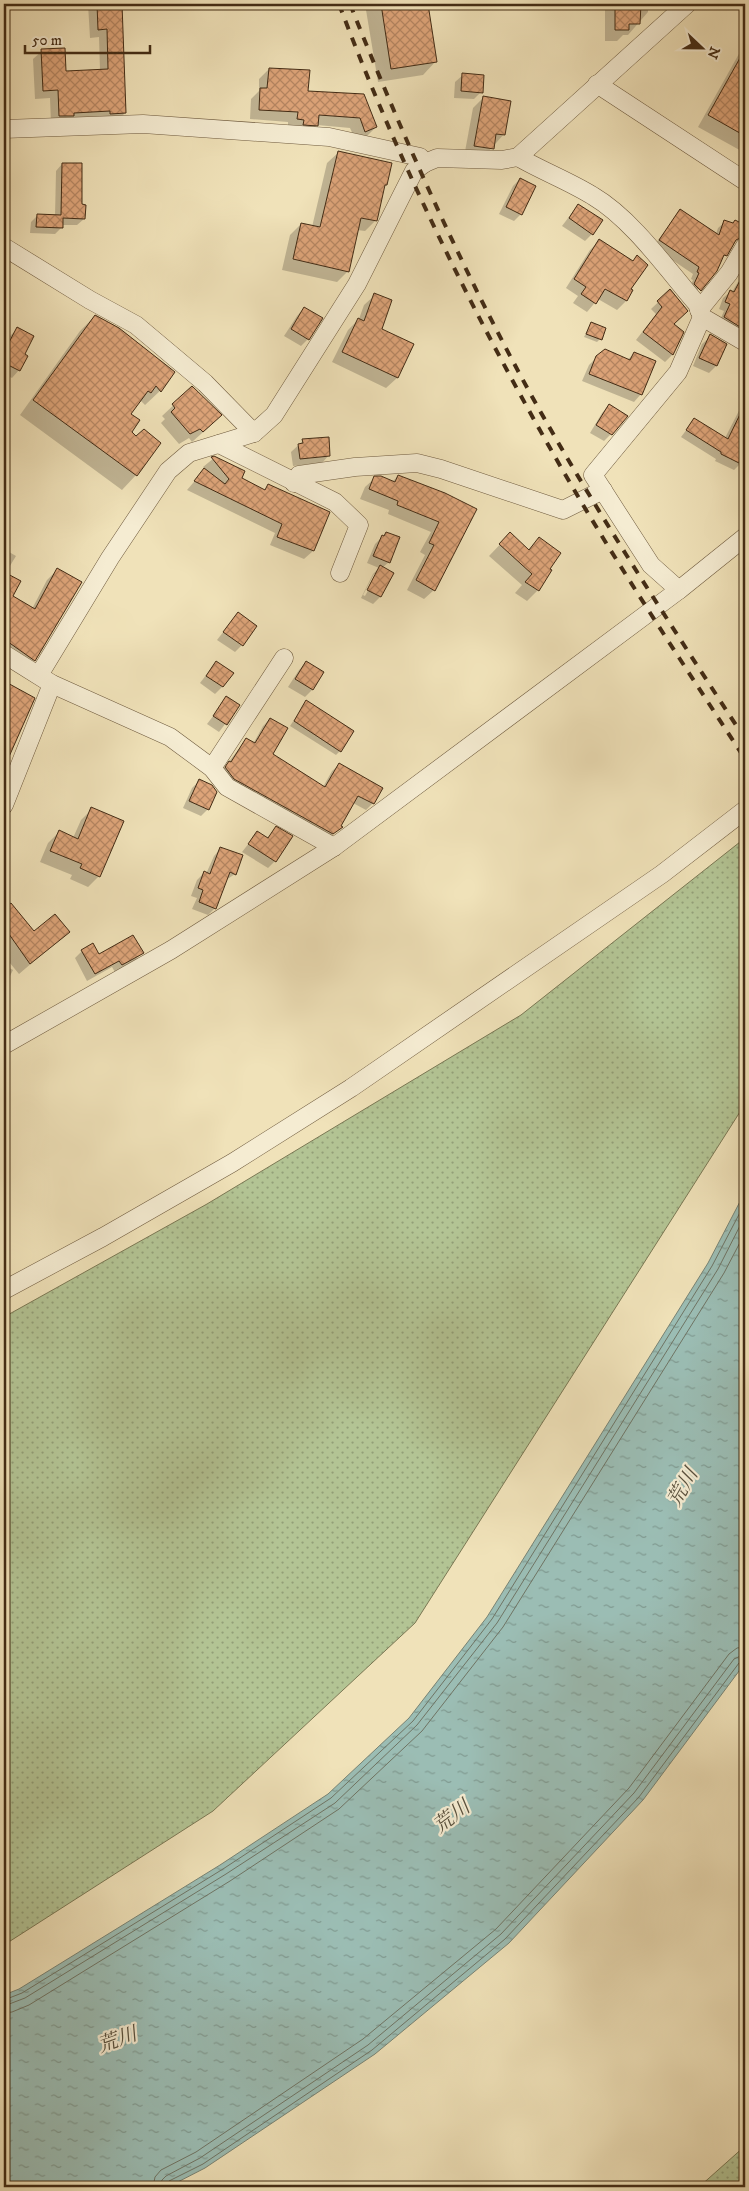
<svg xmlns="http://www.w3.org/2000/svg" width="749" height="2191" font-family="'IM FELL DW Pica','Noto Serif JP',serif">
  <defs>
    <pattern id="grass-dots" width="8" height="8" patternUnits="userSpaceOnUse" patternTransform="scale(1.25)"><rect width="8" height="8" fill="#b3c494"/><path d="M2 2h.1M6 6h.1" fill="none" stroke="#939f78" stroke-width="1.8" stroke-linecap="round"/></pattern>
    <pattern id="water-ripples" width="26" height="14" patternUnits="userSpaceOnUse" patternTransform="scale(1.25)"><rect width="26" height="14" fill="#9bbdb4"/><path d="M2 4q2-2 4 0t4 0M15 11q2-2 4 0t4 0" fill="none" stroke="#809a91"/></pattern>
    <pattern id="building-cross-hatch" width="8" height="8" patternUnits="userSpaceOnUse" patternTransform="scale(1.25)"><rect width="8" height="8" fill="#dda479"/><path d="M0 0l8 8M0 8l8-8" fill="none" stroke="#b58662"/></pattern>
  </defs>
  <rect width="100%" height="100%" fill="#f0e2b9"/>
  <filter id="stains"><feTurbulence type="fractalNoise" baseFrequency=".004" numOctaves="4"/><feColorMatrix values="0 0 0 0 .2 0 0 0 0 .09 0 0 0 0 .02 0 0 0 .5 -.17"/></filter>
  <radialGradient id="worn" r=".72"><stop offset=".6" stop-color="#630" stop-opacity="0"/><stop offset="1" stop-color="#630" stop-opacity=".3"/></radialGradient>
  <g fill="url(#grass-dots)" stroke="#7b7854">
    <polygon points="740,842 745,848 745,1104 415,1623 213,1811 4,1945 4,1317 207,1204 521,1015"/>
    <polygon points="745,2146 745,2187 699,2187"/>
  </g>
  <polygon fill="url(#water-ripples)" stroke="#788374" points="745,1192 745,1663 643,1800 509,1943 375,2054 205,2168 168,2187 4,2187 4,1995 19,1989 220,1865 328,1794 409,1718 487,1617 708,1263"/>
  <g fill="#0003" fill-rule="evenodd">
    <polygon points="88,4 121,4 125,113 117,121 51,124 50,98 35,99 33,59 42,51 65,72 100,71 99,37 90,38"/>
    <polygon points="365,4 427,4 436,61 423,75 378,82"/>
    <polygon points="605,4 648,4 648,12 628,35 623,35 617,41 605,41"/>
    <polygon points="745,43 745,153 698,127"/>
    <polygon points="269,69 307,92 363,96 376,127 366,137 356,141 350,128 317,125 307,135 288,129 288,122 250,119 251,99 259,91 259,79"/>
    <polygon points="463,75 481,92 474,99 454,98 455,82"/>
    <polygon points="484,97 504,134 481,160 464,157 473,108"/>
    <polygon points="339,152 386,185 383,188 376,220 365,231 357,230 348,271 337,282 282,270 290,235 301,224 312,227 327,163"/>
    <polygon points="62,164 80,206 84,219 77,225 62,225 61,228 55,234 30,233 31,222 38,215 55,216 56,171"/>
    <polygon points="520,179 521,214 514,221 499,214 513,186"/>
    <polygon points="578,205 592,234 585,241 562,226"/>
    <polygon points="681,210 716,234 718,228 725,222 732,224 735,221 745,227 743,235 732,244 693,296 688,291 693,280 691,279 693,274 653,247"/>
    <polygon points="599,241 632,262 637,257 630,290 631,291 626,301 617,310 598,299 587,312 573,303 578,296 566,288 590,250"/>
    <polygon points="744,275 745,275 745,341 718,325 724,311 719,309 723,298 730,292 732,292 738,282"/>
    <polygon points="670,291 673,325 682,332 672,355 665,362 636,340 656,314 651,309"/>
    <polygon points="375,295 380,330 412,345 397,378 386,388 332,362 348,330 359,319 364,305"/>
    <polygon points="304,308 308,339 301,346 284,336 297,316"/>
    <polygon points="95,316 173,372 160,391 145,405 141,401 129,414 130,432 136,475 122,490 20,415 80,331"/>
    <polygon points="591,323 600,339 597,342 584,337"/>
    <polygon points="17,329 23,355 26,356 19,370 12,378 4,374 4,348 10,336"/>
    <polygon points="710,337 716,366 709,373 693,366 702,344"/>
    <polygon points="634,354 641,394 634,402 582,381 589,365 597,357 627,360"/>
    <polygon points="192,388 210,426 192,442 189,438 179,444 161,423 165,419 162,416"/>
    <polygon points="745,399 745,455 741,463 734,470 715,461 716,459 681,437 694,420 725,438"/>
    <polygon points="609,405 611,434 604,441 590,433 602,413"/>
    <polygon points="303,441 329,455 322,463 293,466 291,452"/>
    <polygon points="214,458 240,479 264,490 268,486 328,512 313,551 304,559 270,545 275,533 187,490 205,469 203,467"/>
    <polygon points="398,476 475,510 434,590 424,599 407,590 425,555 420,552 431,532 388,514 389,510 360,499 365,487 375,478 392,482"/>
    <path d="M386,533L389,562L382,568L392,573L380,597L373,604L361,598L373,574L379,568L367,563L375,544ZM374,574H377L365,596L363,595Z"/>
    <polygon points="510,534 528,550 539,538 549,569 538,590 527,601 515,593 522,585 489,556"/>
    <polygon points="4,549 16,556 5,574 11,596 32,609 47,580 57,570 34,660 24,670 4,654"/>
    <polygon points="238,613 242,645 235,652 217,640"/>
    <polygon points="216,662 222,687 215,694 200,683"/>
    <polygon points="306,663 322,673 312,690 305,697 288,687 299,670"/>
    <polygon points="4,683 33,698 7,757 4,761"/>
    <polygon points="227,698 239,706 219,732 207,724"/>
    <polygon points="306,702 340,751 336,755 290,726"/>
    <polygon points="270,719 271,754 323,787 332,771 339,765 381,789 372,804 366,810 353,803 339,827 341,827 326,840 228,785 223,769 246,740 253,744 263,726"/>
    <polygon points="199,781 208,809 201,816 183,808 192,788"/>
    <polygon points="92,809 99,876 88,887 70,879 72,875 40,862 48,843 59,832 73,838 81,820"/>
    <polygon points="276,828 275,861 268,868 242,852 257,833 266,839"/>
    <polygon points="221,848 235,874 226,880 215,908 208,915 192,909 197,898 191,896 197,880 204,873 206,874 214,856"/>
    <polygon points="4,895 33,932 68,932 19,974 5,957 7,955 4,951"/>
    <polygon points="82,951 99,956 142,953 135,960 115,972 112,967 87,981 75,958"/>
    <polygon points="4,965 13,970 4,988"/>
  </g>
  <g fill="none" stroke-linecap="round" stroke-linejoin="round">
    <g stroke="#6f7464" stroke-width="1">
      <polyline points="4,2000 22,1993 223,1869 331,1798 413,1721 492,1619 712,1266 745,1203"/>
      <polyline points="4,2006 25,1998 226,1874 335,1803 417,1725 497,1623 718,1269 745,1216"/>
      <polyline points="4,2013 12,2012 29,2005 230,1881 339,1809 422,1731 503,1627 724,1273 745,1233"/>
      <polyline points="153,2187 155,2177 161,2170 196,2152 363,2039 496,1929 629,1788 729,1654 737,1648 745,1647"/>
      <polyline points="160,2187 162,2180 166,2176 200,2158 368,2045 501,1934 634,1793 734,1659 745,1654"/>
      <polyline points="167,2187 169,2181 203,2164 372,2050 505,1939 639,1797 739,1663 745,1660"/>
    </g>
  </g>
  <g fill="url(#building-cross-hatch)" stroke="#432c15">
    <polygon points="97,4 122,4 126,113 110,114 110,111 74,113 74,116 59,116 58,90 43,91 41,49 65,48 66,71 108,69 107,29 98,30"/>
    <polygon points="381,4 428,4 437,62 391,69"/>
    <polygon points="615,4 641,4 640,24 629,24 629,30 615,30"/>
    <polygon points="745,49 745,136 708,115"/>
    <polygon points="269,68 310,70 308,91 364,94 377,127 365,132 360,118 319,115 318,126 303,125 304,120 297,119 298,112 259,110 260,88 267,88"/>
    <polygon points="462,73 484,75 483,93 461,91"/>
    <polygon points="483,96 511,101 505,135 496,134 494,149 474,146"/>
    <polygon points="338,151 392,163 387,185 385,185 377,221 361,218 349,272 293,259 301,223 320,227"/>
    <polygon points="62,163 82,163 82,204 86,205 85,219 63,218 63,228 36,227 37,214 61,215"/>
    <polygon points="520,178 536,186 522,215 506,207"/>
    <polygon points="578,204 603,220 593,235 569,218"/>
    <polygon points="680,209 719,235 724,220 733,223 735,220 745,225 744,236 736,240 727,256 724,255 717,271 701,291 694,284 699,273 697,272 699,267 659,240"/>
    <polygon points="599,239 633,261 637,255 648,265 631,289 633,290 627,301 605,289 596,304 581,294 586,287 574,279"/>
    <polygon points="745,271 745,330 724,317 730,304 725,302 730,290 734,292"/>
    <polygon points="670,289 688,311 674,324 684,332 673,355 643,332 662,307 657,301"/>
    <polygon points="374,293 392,300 382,329 414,344 398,378 342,352 358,318 364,321"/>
    <polygon points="304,307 323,318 309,340 291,329"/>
    <polygon points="95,315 119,328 175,372 161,392 156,386 151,393 148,391 131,414 140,420 132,432 136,436 144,429 161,443 137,476 33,400"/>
    <polygon points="591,322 606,328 602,340 586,334"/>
    <polygon points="17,327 34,336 25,354 28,356 20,371 4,363 4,352"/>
    <polygon points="710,334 727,344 717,366 699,358"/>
    <polygon points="605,349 630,360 634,352 656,361 642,395 589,374 596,356"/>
    <polygon points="192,386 222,415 203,432 200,429 190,434 171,412 175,408 172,404"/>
    <polygon points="609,404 628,416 612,435 596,425"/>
    <polygon points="745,404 745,466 721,454 721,452 686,430 694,418 728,439"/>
    <polygon points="329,437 330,456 300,459 298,444 303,443 302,439"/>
    <polygon points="214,456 245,471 242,478 265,490 268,484 330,512 314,551 277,537 282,524 194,481 204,468 225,484 229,479 211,457"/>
    <polygon points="398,475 445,493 477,509 435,591 416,580 434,545 429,543 439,522 397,505 398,501 369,489 374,476 381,476 395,482"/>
    <polygon points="386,532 400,537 390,563 373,556 382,535 384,536"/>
    <polygon points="510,532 529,550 539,537 561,553 550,569 552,570 539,591 525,582 532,574 499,544"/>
    <polygon points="380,565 394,573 381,597 367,590"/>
    <polygon points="57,568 82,582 35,661 4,639 4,572 21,581 13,596 35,609"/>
    <polygon points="238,612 257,626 243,646 223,632"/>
    <polygon points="216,661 234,673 223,687 206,676"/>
    <polygon points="306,661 324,672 313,690 295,679"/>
    <polygon points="4,681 35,698 4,768"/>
    <polygon points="226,696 240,705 227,725 213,716"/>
    <polygon points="306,700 354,731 341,752 294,721"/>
    <polygon points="270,718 288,728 273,754 325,787 339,763 383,788 374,804 358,796 341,826 343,827 333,834 234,779 225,767 229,761 231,762 246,738 255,743"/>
    <polygon points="199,779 212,785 217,792 209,810 189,801"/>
    <polygon points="91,807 124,821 100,877 80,868 82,864 50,851 59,830 78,839"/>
    <polygon points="276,826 293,836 276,862 248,844 257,831 268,838"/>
    <polygon points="220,847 243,855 236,875 230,872 216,909 199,902 203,890 198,888 204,871 210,874 211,871"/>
    <polygon points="11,903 34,931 55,914 70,932 30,964 4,927 4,908"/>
    <polygon points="133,935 144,953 122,965 119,961 95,974 81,950 93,943 99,954"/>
  </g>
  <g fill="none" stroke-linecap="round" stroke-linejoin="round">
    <defs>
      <g id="street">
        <polyline points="597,84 745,181"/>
        <polyline points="4,129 143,124 329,137 420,157 425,163"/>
        <path d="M518,157C542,171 569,181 593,196C632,219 667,269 697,304L702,317L745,342"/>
        <polyline points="4,247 90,300 136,325 205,383 254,433"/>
        <polyline points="699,310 729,273 745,246"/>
        <polyline points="219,444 335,502 359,525 340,573"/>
        <polyline points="294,483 299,475 355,467 417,463 441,469 563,510 603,490"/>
        <polyline points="679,590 651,565 593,475 678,372 702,317"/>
        <polyline points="4,654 52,684 170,737 212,768 227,787 334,847"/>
        <polyline points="39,675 110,558 168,471 189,453 254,433 274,415 357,284 414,171 425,163 437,158 502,160 518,157 687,4"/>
        <polyline points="212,768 284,658"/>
        <polyline points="4,805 52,684"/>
        <polyline points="4,1045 171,950 334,847 679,590 745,537"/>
        <polyline points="4,1290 103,1237 232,1163 351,1088 662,874 745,810"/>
      </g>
    </defs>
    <use href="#street" stroke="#6e5a3e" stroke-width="19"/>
    <use href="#street" stroke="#f5ecd2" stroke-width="18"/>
    <g stroke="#432c15" stroke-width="4" stroke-dasharray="9 9" stroke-linecap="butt">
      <path d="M339,4C403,174 484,336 576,493C629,583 688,671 745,759"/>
      <path d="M350,4C403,137 461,267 530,393C596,512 671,625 745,739"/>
    </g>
  </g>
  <g text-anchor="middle" stroke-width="4.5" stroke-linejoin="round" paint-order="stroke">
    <g font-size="20" font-style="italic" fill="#59503d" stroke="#f5ecd2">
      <text transform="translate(682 1487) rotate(-60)" y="7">荒川</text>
      <text transform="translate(451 1816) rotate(-37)" y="7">荒川</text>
      <text transform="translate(117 2039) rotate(-19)" y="7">荒川</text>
    </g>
  </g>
  <rect width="749" height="2191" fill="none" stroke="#f0e2b9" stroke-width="20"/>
  <rect x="5" y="5" width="739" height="2181" fill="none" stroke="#432c15" stroke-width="2.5"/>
  <rect x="10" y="10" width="729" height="2171" fill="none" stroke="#432c15"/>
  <g transform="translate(702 48) rotate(112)" stroke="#f5ecd2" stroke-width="4" paint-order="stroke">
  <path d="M0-4L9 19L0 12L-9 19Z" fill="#432c15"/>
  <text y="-8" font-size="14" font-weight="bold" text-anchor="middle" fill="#432c15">N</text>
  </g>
  <path d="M25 45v8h125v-8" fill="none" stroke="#432c15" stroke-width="2.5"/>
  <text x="32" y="45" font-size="15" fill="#432c15" stroke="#f5ecd2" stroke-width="4" paint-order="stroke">50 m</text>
  <rect width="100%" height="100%" filter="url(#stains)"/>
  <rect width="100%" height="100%" fill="url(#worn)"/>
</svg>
